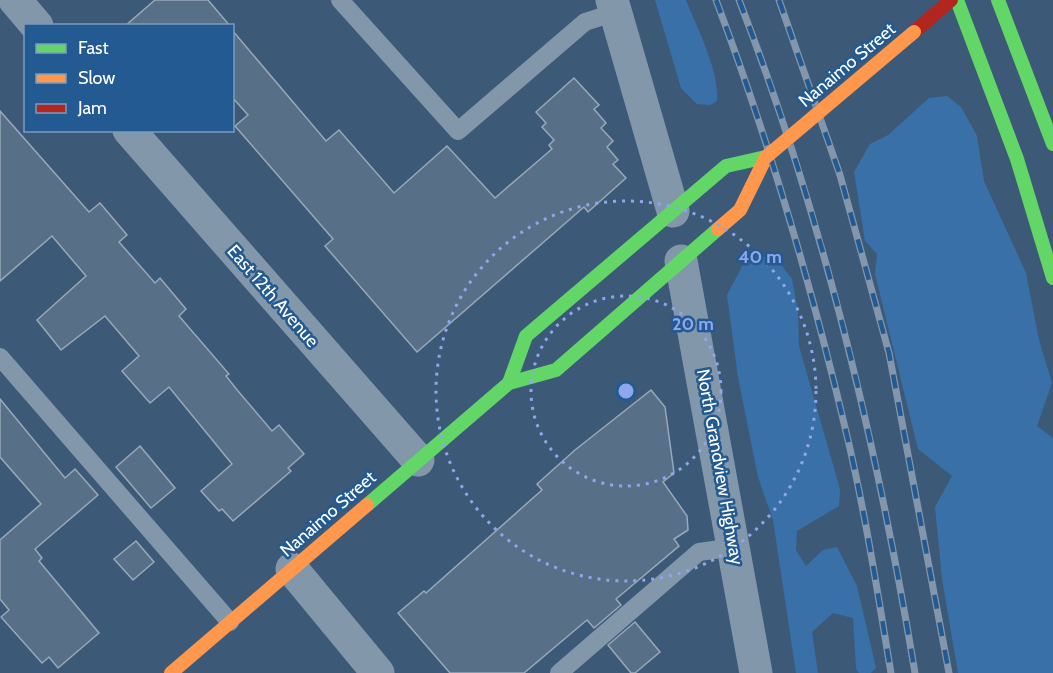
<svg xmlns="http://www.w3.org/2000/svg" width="1053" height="673" font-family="Cabin,sans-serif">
  <rect width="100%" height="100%" fill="#3c5a78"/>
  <g fill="#3870a7">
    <path d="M655,0H686C697,27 720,73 717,101L710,105L697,104L681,88Z"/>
    <polygon points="947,96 961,107 977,136 984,181 1026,273 1039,340 1052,383 1037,426 1053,438 1053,673 958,673 942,579 935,507 952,476 918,449 875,274 877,254 865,241 854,172 870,144 888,135 929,98"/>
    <polygon points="747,257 775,257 792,279 798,312 799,346 840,489 839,506 797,531 796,550 806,566 823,550 837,547 857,586 876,668 871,673 859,673 856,669 853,618 833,613 812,632 818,673 796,673 773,520 758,477 738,377 727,295"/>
  </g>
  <g fill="#587087" stroke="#98a9b9" stroke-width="1.5">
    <polygon points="155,0 208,0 230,26 125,26"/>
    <polygon points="232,30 326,141 339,130 394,193 447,146 495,198 552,149 549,145 554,140 542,127 546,123 536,112 574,78 599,105 594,109 606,123 601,128 613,141 607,147 618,160 613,164 626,178 588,212 584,207 417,352 325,246 333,239 235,126 248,115 232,97"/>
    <polygon points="0,111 89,212 100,203 127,235 119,242 155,283 160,278 186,309 179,316 229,374 226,376 238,391 272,431 279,425 304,454 288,468 291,471 233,521 222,509 219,511 201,491 232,464 169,387 150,403 122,371 139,356 105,316 61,350 37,320 86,276 52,236 0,281"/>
    <polygon points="651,390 665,407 674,473 663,482 687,516 688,530 674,539 679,546 616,599 621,605 594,628 587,620 524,673 450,673 398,613 424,591 426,593 542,490 537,484 575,450"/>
    <polygon points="0,399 65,478 75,469 98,495 35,549 42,558 39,561 99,633 58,668 49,657 42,663 1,617 9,610 0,599 0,540 41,504 0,457"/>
    <polygon points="140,446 175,488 151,508 116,467"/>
    <polygon points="136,541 154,562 133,580 114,559"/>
    <polygon points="635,622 660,652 635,673 631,673 608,645"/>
  </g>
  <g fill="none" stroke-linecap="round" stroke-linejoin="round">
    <g stroke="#8397ab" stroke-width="18">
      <polyline points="340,0 458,131 585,22 616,12"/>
      <polyline points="0,357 230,622"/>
      <polyline points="559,673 699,552 735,547"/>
    </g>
    <g stroke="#8397ab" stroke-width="33">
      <polyline points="15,0 37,26"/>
      <polyline points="612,0 673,211"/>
      <polyline points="129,130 418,460"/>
      <polyline points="681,261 756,673"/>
      <polyline points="292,569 378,673"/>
    </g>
    <g stroke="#63d668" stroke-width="14">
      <polyline points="957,0 1017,159 1053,278"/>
      <polyline points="998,0 1053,144"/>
      <polyline points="509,383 526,336 726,166 766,157"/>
      <polyline points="367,505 509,383 556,370 718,229"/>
    </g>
    <g stroke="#ff974d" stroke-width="14">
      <polyline points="718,229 740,210 766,157"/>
      <polyline points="171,673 367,505"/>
    </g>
    <polyline stroke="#b3261e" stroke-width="14" points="914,32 951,0"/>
    <defs>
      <g id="rail">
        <path d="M716,0C770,143 813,291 848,440C866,517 878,595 891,673"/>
        <path d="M739,0C823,216 877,444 915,673"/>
        <polyline points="779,0 840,175 889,353 949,673"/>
      </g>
    </defs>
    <use href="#rail" stroke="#8396ab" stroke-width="7"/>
    <use href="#rail" stroke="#235a91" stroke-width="4.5" stroke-dasharray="14" stroke-linecap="butt"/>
    <polyline stroke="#ff974d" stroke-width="14" points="766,157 914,32"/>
  </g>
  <g fill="none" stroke="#8ea6ec" stroke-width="3" stroke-dasharray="3 6">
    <circle cx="626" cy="391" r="95"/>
    <circle cx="626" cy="391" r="190"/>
  </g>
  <g text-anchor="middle" stroke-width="5" stroke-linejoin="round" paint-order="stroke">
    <g font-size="18" fill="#fff" stroke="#235a91">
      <text transform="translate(847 65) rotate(-40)" y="6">Nanaimo Street</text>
      <text transform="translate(273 296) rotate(49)" y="6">East 12th Avenue</text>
      <text transform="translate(720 467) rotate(80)" y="6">North Grandview Highway</text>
      <text transform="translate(328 514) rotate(-41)" y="6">Nanaimo Street</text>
    </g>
  </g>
  <circle cx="626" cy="391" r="9" fill="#8ea6ec" stroke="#235a91" stroke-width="3"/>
  <g font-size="18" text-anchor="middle" font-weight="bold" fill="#8ea6ec" stroke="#235a91" stroke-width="5" stroke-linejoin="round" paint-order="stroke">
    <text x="760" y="263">40 m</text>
    <text x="693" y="330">20 m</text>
  </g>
  <rect x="24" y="24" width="210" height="108" fill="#235a91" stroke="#7b9cbd" stroke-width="1.5"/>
  <rect x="36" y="44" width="30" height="9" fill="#63d668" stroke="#7b9cbd" stroke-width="1.5"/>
  <text x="78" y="54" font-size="18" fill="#ffffff">Fast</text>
  <rect x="36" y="74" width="30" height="9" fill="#ff974d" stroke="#7b9cbd" stroke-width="1.5"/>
  <text x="78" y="84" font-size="18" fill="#ffffff">Slow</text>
  <rect x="36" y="104" width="30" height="9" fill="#b3261e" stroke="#7b9cbd" stroke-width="1.5"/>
  <text x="78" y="114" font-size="18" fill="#ffffff">Jam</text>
</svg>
